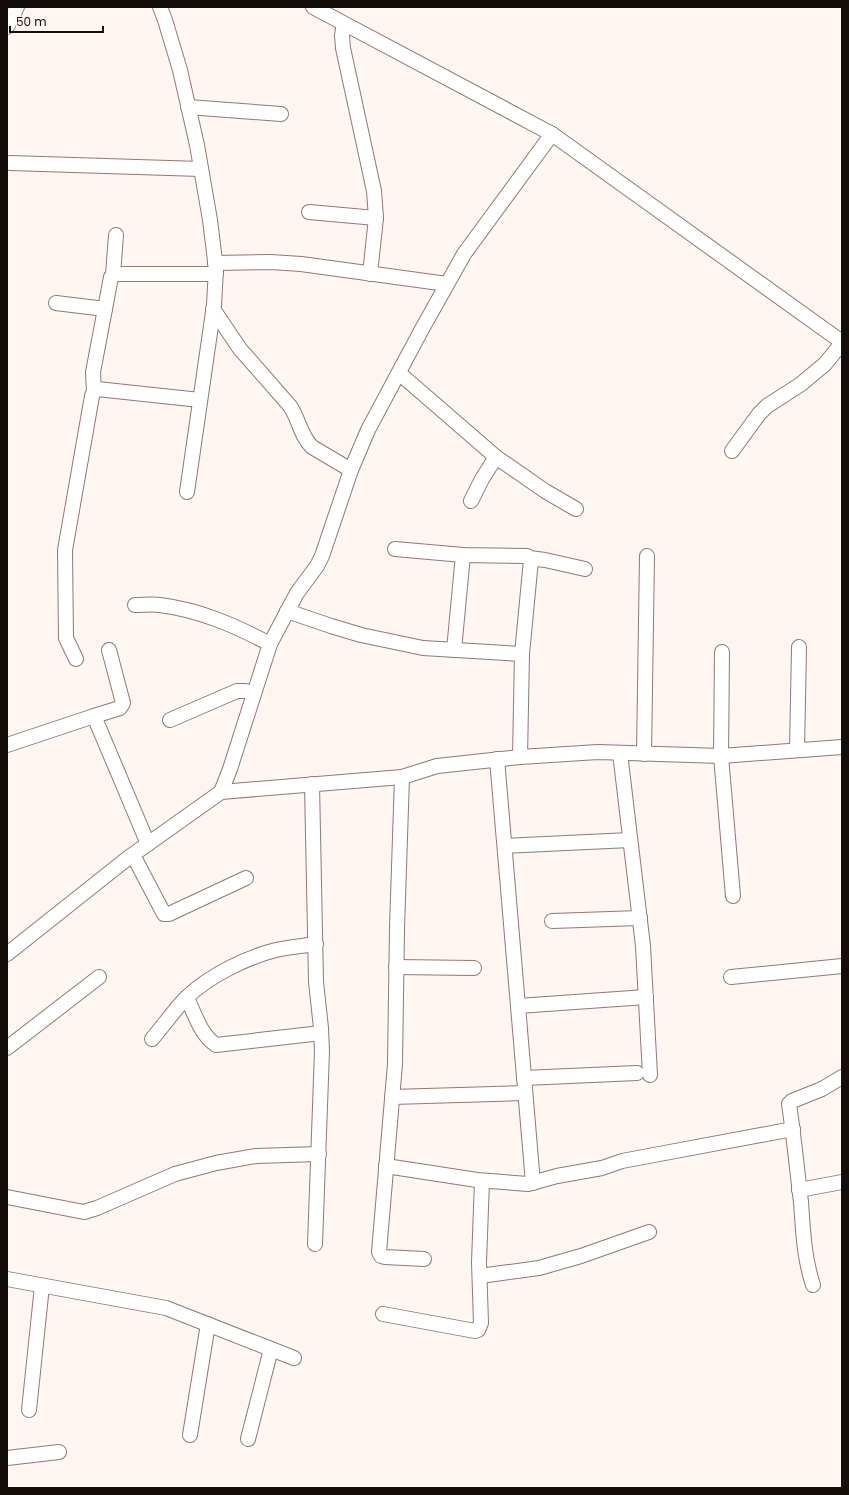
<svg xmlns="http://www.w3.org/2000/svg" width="849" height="1495" font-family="Poppins,sans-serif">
  <rect width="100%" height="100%" fill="#fff5f1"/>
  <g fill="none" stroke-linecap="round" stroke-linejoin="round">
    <defs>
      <g id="minor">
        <polyline points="160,7 165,20 180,70 197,145 210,220 216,269 214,305 187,492"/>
        <polyline points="313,7 552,134 842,342"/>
        <polyline points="344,24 342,35 343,48 374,191 376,218 370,274"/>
        <polyline points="7,27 17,7"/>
        <polyline points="188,107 281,114"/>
        <polyline points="10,163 201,169"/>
        <polyline points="309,212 376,218"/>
        <polyline points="215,263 271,262 301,264 447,284"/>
        <polyline points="113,275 116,235"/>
        <polyline points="56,303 105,309 111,277 115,274 216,274"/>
        <path d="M213,309L240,349L290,406C299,419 300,435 312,447L351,470"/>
        <polyline points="399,373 496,457 545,491 576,509"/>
        <polyline points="94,391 93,372 105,309"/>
        <polyline points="732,451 759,414 767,406 801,384 825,364 842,343"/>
        <polyline points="471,501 482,479 496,457"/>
        <polyline points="395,549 463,555 527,556 531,560 522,654 520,757"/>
        <polyline points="529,558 545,560 585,569"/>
        <path d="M135,605C144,605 152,604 160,605C200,610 236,626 270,644"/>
        <polyline points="287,611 331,626 361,635 423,648 522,654"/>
        <polyline points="109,650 123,703 120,708 94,716 148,844"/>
        <polyline points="454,650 463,555"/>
        <polyline points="722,652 721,756 733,896"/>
        <polyline points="76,659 66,638 65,550 92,396 94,391 97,389 200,400"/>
        <polyline points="170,720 237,691 246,691 254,694"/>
        <polyline points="7,745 94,716"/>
        <polyline points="797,750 799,647"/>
        <polyline points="620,753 643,946 650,1075"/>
        <polyline points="644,754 647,556"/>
        <polyline points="497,759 533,1183"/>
        <polyline points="402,777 397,928 395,1064 379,1252 381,1256 385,1257 424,1259"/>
        <polyline points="312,784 316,982 321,1028 322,1051 315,1244"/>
        <polyline points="221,792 230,769 270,644 297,593 317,566 322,556 351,470 368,430 422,329 464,254 552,134"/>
        <polyline points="505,846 630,840"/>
        <polyline points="133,855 164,914 169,914 246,878"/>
        <polyline points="552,921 640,918"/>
        <polyline points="7,954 128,858 221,792 402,777 437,766 520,757 598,752 721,756 842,747"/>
        <polyline points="396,967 474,968"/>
        <polyline points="731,977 842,966"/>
        <path d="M187,998C195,1014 200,1034 216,1045L321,1033"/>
        <polyline points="518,1006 646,997"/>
        <path d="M152,1039C164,1025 175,1009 187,997C209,976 247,957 276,950C289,947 303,946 316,944"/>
        <polyline points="7,1048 99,977"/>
        <polyline points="524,1078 637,1073"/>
        <polyline points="392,1097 525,1093"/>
        <polyline points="386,1166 477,1180 528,1184 557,1176 602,1168 622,1161 793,1129"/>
        <polyline points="799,1190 842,1182"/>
        <polyline points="7,1197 84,1212 97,1208 175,1174 216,1163 256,1156 319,1154"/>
        <polyline points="480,1276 539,1268 581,1256 649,1232"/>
        <polyline points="7,1279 166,1308 294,1358"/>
        <path d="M813,1285C804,1258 803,1230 801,1202C797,1170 794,1137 789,1104L792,1101L822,1089L842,1077"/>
        <polyline points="383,1314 475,1331 478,1330 481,1323 479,1262 482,1181"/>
        <polyline points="29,1410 42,1286"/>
        <polyline points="190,1435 208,1324"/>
        <polyline points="248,1439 271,1349"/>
        <polyline points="7,1458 59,1452"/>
      </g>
    </defs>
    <use href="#minor" stroke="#8f7a70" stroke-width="16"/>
    <use href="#minor" stroke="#fff" stroke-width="14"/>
  </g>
  <rect width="849" height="1495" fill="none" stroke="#150d09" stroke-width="16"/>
  <path d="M10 26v6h93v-6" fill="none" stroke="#150d09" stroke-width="2"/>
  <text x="16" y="26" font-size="12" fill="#150d09" stroke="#fff5f1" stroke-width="3" paint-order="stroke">50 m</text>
</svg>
